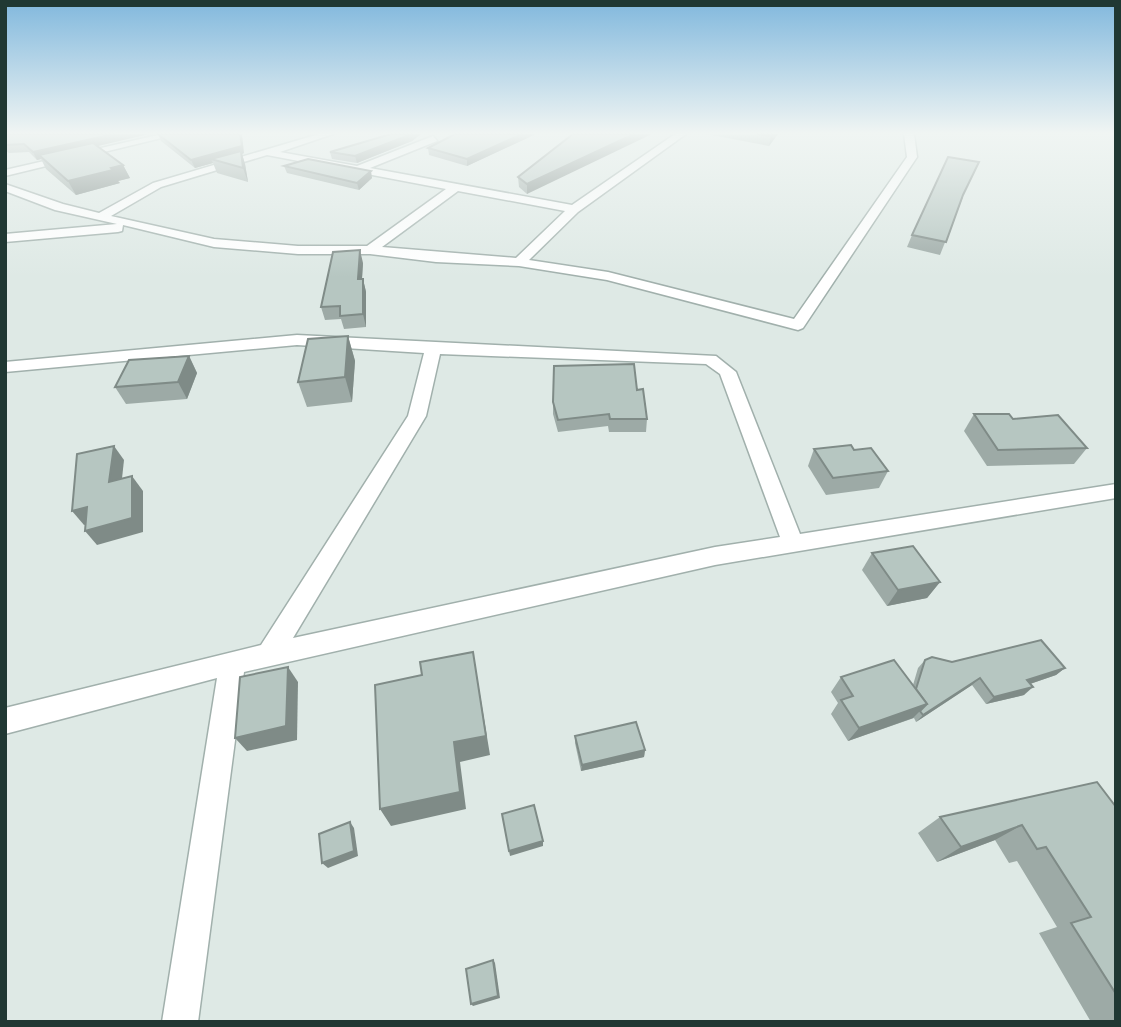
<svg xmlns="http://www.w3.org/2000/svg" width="1121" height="1027" font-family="Commissioner,sans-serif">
  <rect width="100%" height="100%" fill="#dee9e5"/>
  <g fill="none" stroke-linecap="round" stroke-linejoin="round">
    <defs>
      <g id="street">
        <polygon points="162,134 178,134 5,176 5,170"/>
        <path d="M319,134H333L280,152L357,166L433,136L437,141L370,168L572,205L675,134H686L578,212L529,260L608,272L794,319L907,157L904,134H914L917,157L803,328L798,330L607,280L519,266L436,262L370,254H298L214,247L123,225L122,231L118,232L5,242V234L117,224L55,210L5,191V184L63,204L99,213L153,183ZM267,155L446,189L367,246H298L214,239L111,216L161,187ZM458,191L565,211L516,258L382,247Z"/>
        <path d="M297,335L716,356L736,372L800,534L1116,484V498L715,565L244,672L198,1022H162L217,678L5,734V708L261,645L408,416L424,353L297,345L5,372V362ZM440,354L706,364L720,374L780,537L715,547L293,638L426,416Z"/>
      </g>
    </defs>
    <use href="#street" stroke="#a1b0ac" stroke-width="3"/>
    <use href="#street" fill="#fff" fill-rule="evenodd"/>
  </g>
  <g fill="#9daaa6">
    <polygon points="5,134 97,146 123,165 130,178 118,181 120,183 76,195 46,169 41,159 37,160 29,152 9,153 5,150"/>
    <polygon points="158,134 244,153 242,154 245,164 248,182 217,173 213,163 195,168 161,141"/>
    <polygon points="412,134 421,134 412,141 357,163 332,159 330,152"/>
    <polygon points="536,134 467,166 429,155 428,148"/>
    <polygon points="573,134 527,194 519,187 518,177"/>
    <polygon points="706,134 778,134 769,146"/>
    <polygon points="284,166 372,178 359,190 287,173"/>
    <polygon points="963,197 940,255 907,247 912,235"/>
    <polygon points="363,263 362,279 363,279 366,292 366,327 344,329 341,319 325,320 321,307"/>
    <polygon points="348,336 355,361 352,402 307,407 298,382"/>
    <polygon points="189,356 197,373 187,399 126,404 115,387"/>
    <polygon points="637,390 647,419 646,432 609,432 608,426 558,432 553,414 553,402"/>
    <polygon points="974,414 1013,419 1087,448 1074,464 987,466 964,431"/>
    <polygon points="814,449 854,450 888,471 879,488 826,495 808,466"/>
    <polygon points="872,553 940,582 927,598 887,606 862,570"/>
    <polygon points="925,660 952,662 1065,668 1056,675 1030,684 1024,695 986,704 972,685 916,722 914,718 848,741 831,714 838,703 831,692 841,677 913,685 918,668"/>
    <polygon points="575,736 645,750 644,757 581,771 575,743"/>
    <polygon points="1116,807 1116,1022 1091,1022 1039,933 1057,927 1017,861 1009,863 995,840 937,862 918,833 940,817"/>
  </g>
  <g fill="#7f8b87">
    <polygon points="114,134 149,134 43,159 39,155 41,159 37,160 33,152"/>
    <polygon points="240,134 242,134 244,153 242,154 245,164 248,182 243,168 211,159 213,163 195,168 191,160"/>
    <polygon points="412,134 421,134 412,141 357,163 355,156"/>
    <polygon points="522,134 536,134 467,166 467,159"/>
    <polygon points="634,134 652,134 527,194 527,184"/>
    <polygon points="773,134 778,134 769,146 771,136"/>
    <polygon points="123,165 130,178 118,181 120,183 76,195 68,181"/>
    <polygon points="371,171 372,178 359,190 357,183"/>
    <polygon points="360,250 363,263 361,292 358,279"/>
    <polygon points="363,279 366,292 366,327 363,314"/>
    <polygon points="348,336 355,361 352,402 345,377"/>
    <polygon points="189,356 197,373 187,399 178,382"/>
    <polygon points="114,446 124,460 120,497 109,482"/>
    <polygon points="132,476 143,491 143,532 97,545 85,531"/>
    <polygon points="87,507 99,521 84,525 72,511"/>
    <polygon points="940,582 927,598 887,606 898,590"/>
    <polygon points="473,652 490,755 460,762 466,809 391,826 380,809 454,742"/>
    <polygon points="288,667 298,682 297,740 247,751 235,738"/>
    <polygon points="1065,668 1056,675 1018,688 1027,680"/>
    <polygon points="980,678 972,685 916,722 923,715"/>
    <polygon points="1033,687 1024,695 986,704 994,697"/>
    <polygon points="927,704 913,718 848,741 859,728"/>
    <polygon points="645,750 644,757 581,771 582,765"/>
    <polygon points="350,822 354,828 358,856 328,868 322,863"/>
    <polygon points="1022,825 995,840 937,862 961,847"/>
    <polygon points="543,841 543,846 510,856 509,851"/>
    <polygon points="493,960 495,963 500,998 473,1006 471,1004"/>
  </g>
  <g fill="#b6c6c1" stroke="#7f8b87" stroke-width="2">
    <polygon points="5,134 114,134 33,152 24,144 5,145"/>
    <polygon points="158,134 240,134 242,146 191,160"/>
    <polygon points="391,134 412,134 355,156 330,152"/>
    <polygon points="455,134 522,134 467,159 428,148"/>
    <polygon points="573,134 634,134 527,184 518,177"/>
    <polygon points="757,134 773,134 771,136"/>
    <polygon points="93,143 123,165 111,168 113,170 68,181 39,155"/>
    <polygon points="241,151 243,168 211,159"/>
    <polygon points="948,157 979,162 963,195 946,242 912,235"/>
    <polygon points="308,159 371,171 357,183 284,166"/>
    <polygon points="360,250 358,279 363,279 363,314 340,316 340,306 321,307 333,252"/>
    <polygon points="348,336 345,377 298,382 308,339"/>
    <polygon points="189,356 178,382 115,387 129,360"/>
    <polygon points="634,364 637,390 643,389 647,419 610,419 609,414 558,420 553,402 554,366"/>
    <polygon points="974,414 1009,414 1013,419 1058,415 1087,448 998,450"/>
    <polygon points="851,445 854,450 871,448 888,471 833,478 814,449"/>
    <polygon points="114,446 109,482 132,476 132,518 85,531 87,507 72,511 77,454"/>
    <polygon points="913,546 940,582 898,590 872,553"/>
    <polygon points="1041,640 1065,668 1027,680 1033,687 994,697 980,678 923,715 920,711 927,704 916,689 925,660 932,657 952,662"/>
    <polygon points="473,652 486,736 454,742 460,792 380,809 375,685 422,675 420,662"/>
    <polygon points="894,660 927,704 859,728 841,700 853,696 841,677"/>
    <polygon points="288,667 286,726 235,738 240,677"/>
    <polygon points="636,722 645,750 582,765 575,736"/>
    <polygon points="1097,782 1116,807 1116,994 1071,923 1091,917 1046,847 1037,849 1022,825 961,847 940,817"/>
    <polygon points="534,805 543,841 509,851 502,814"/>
    <polygon points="350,822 354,851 322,863 319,834"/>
    <polygon points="493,960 498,996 471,1004 466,969"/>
  </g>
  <linearGradient id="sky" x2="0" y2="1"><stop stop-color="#81b8dd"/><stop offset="0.48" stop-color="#f0f5f3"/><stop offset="1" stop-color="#f0f5f3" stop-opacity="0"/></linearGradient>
  <rect width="1121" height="277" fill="url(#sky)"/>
  <rect width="1121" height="1027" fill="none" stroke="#203833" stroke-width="14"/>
</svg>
